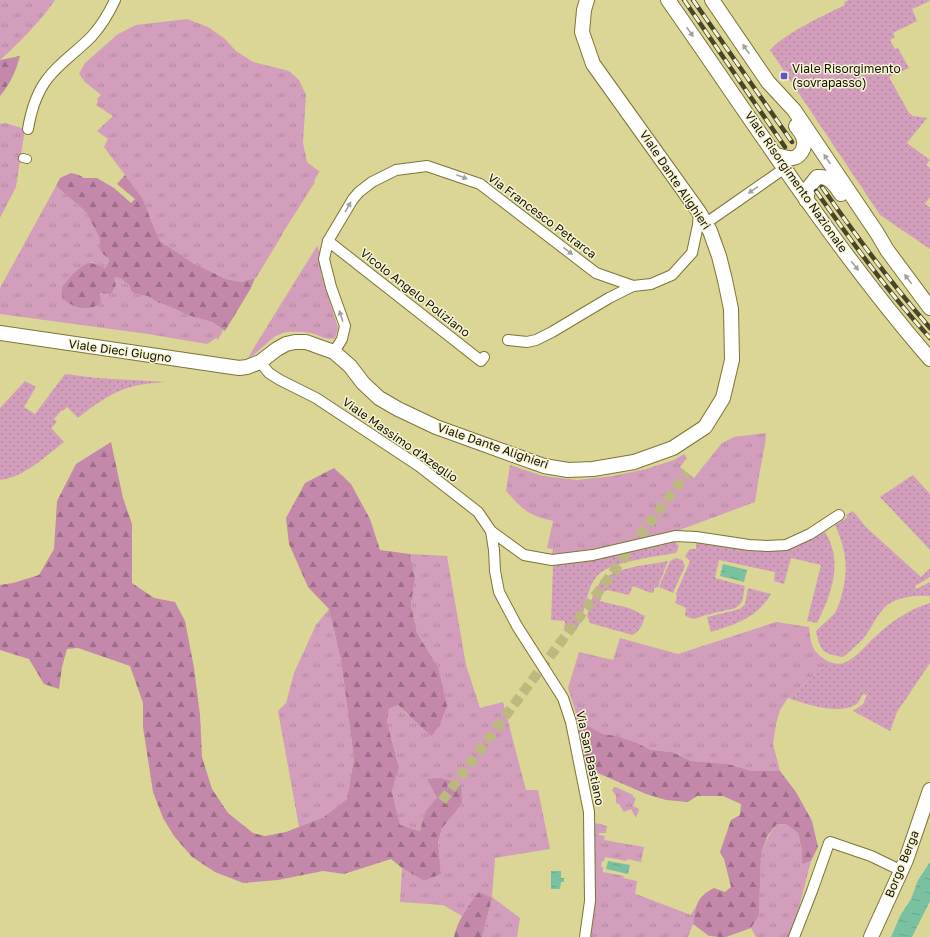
<svg xmlns="http://www.w3.org/2000/svg" width="930" height="937" font-family="'Golos Text',sans-serif">
  <defs>
    <pattern id="grass-tufts" width="24" height="20" patternUnits="userSpaceOnUse"><rect width="24" height="20" fill="#d29ebb"/><path d="M3 7l-1-3M5 7V3M7 7l1-3M15 17l-1-3M17 17v-4M19 17l1-3" fill="none" stroke="#b3879f"/></pattern>
    <pattern id="forest-firs" width="22" height="20" patternUnits="userSpaceOnUse"><rect width="22" height="20" fill="#c388aa"/><path d="M5 1l3.5 6h-7zM16 11l3.5 6h-7z" fill="#9d6e88"/></pattern>
    <pattern id="garden-dots" width="8" height="8" patternUnits="userSpaceOnUse"><rect width="8" height="8" fill="#d29ebb"/><path d="M2 2h.1M6 6h.1" fill="none" stroke="#b3879f" stroke-width="1.8" stroke-linecap="round"/></pattern>
    <pattern id="water-ripples" width="26" height="14" patternUnits="userSpaceOnUse"><rect width="26" height="14" fill="#7ac1a1"/><path d="M2 4q2-2 4 0t4 0M15 11q2-2 4 0t4 0" fill="none" stroke="#69a589"/></pattern>
  </defs>
  <rect width="100%" height="100%" fill="#dbd695"/>
  <g fill="url(#grass-tufts)">
    <path d="M0,0H55C39,23 21,41 0,60Z"/>
    <polygon points="187,19 208,27 225,39 236,51 253,62 289,71 299,80 306,95 303,143 307,162 320,172 319,172 314,181 315,182 282,234 282,235 256,278 242,282 226,279 193,263 160,241 152,223 143,199 104,147 108,139 97,131 113,116 96,105 98,101 97,99 101,95 85,82 79,74 85,63 118,34 136,25"/>
    <polygon points="5,123 25,129 16,187 0,218 0,124"/>
    <path d="M56,186L86,212L100,239L99,248L103,254L108,258L109,261L105,268H101L92,262C79,269 71,276 62,287L63,299C72,304 78,312 89,308L116,277L120,278L129,285L131,291L135,294L148,296L157,302L173,308L187,315L212,322L223,330L218,340L216,338L207,344L148,334L0,314V288Z"/>
    <path d="M317,246L320,252L321,274L338,328L335,338C327,341 319,335 311,333C302,332 292,331 283,333C270,336 261,352 248,358L255,346Z"/>
    <path d="M766,433L765,444L759,476L755,502L677,531L660,534L610,546L552,555L553,549L547,548L553,521C529,516 522,509 506,491L510,465L543,476L577,480L613,476L646,469L674,460L684,454L687,458L680,467L694,478L722,443L734,437Z"/>
    <polygon points="410,554 447,556 466,665 480,708 503,702 526,790 538,790 550,849 495,858 492,897 520,918 517,937 482,937 492,898 467,908 462,916 443,905 400,902 402,868 424,881 441,874 438,842 442,828 462,804 428,779 437,797 425,812 420,831 400,825 392,791 399,768 387,722 389,709 398,705 409,716 438,667 417,633 411,605 415,579"/>
    <polygon points="329,609 341,660 354,759 347,799 324,817 299,827 278,711 286,703 294,673 316,625"/>
    <path d="M776,622L809,627C811,647 812,651 829,662L788,698L780,710L776,724L773,744L780,771H752L728,764L691,761L672,752L651,750L635,742L617,736L603,734L587,725L576,713L568,688L579,652L613,660L620,638L678,654Z"/>
    <polygon points="614,787 616,787 633,795 633,797 636,798 633,806 639,809 636,818 631,809 624,812 619,804 616,803 616,796 612,790"/>
    <polygon points="592,823 602,824 602,825 607,826 606,833 599,833 599,835 605,836 604,840 644,847 641,862 627,859 627,861 605,857 604,861 602,861 601,867 603,867 603,872 624,876 623,878 637,881 635,895 636,894 691,915 696,906 693,924 688,937 589,937"/>
    <polygon points="777,824 786,824 798,833 802,850 802,863 811,861 797,915 788,937 756,937 751,928 759,916 761,853 769,835"/>
  </g>
  <g fill="url(#forest-firs)">
    <path d="M20,56C16,71 10,84 0,96V60Z"/>
    <path d="M71,173L79,175L84,178H97L114,188L131,203L135,199L117,184L125,175L143,199L152,223L160,241L193,263L226,279L242,282L255,278L251,288L225,331L212,322L187,315L173,308L157,302L148,296L135,294L131,291L129,285L120,278L116,277L114,279L116,285L111,294L101,293L100,295L101,302C97,306 94,307 89,308C77,311 72,304 62,299V287C67,281 82,262 91,263C96,263 100,268 105,268L109,261L108,258L103,254L99,248L100,239L86,212L56,186L60,178Z"/>
    <polygon points="111,442 123,498 132,524 132,583 154,598 175,602 185,621 194,668 200,715 202,757 212,789 228,813 253,833 265,836 286,832 324,817 347,799 354,759 341,660 329,609 308,587 289,544 286,518 305,483 334,468 351,484 370,519 380,550 410,554 415,579 411,605 417,633 438,667 447,706 440,724 431,736 398,705 389,709 387,722 399,768 392,791 400,825 420,831 425,812 437,797 427,779 440,778 461,784 462,804 442,828 438,842 441,874 424,881 402,868 391,859 344,874 323,871 278,880 243,883 215,872 192,857 174,836 163,818 153,792 143,727 143,703 130,666 78,648 67,649 62,667 59,689 44,684 29,659 0,650 0,585 13,583 39,575 54,549 57,501 76,464"/>
    <path d="M576,713L587,725L603,734L617,736L635,742L651,750L672,752L691,761L728,764L752,771H780L796,792L812,821L818,847L811,861L802,864V850L798,833L786,824H777L768,835L761,853L759,916L751,928L726,937H720L709,936L693,924C696,906 696,897 714,888L725,892L731,887L724,859L720,852L731,820L740,815L741,804L723,796H697L688,802L666,800L646,794L584,767L577,734Z"/>
    <path d="M479,892L492,898L482,937H454C458,919 468,906 479,892Z"/>
  </g>
  <g fill="url(#garden-dots)">
    <path d="M849,0H930L928,2L912,9L917,21L893,33L895,37L890,40L895,49L898,48L909,68L889,77L909,113L913,116L927,118L907,143L930,160L926,165L930,168V197L925,204L930,207V249L880,215L770,50C787,32 823,16 845,5L844,2Z"/>
    <path d="M65,374L97,378L165,382C153,383 140,384 127,388C109,394 93,406 78,418L67,407L63,411L62,410L54,419L57,422L51,428L64,442C45,457 24,477 0,480V408L25,381L36,387L24,407L35,414Z"/>
    <polygon points="913,475 930,494 930,550 880,497"/>
    <path d="M853,511L866,527L921,577L930,568V577L915,586L916,589L930,582V596C915,595 893,597 883,609C875,619 870,631 862,640C856,646 849,652 843,657C823,654 820,651 816,631C822,625 828,620 834,614C838,609 840,601 842,594C849,568 846,550 835,525L847,518L846,515Z"/>
    <path d="M825,532C844,562 831,595 817,623L807,621L821,565L791,558L784,584L774,581L775,572L719,560L715,578L745,586L742,602L736,608L706,615L694,619L685,616L686,608L675,603L677,597L676,594L690,561L685,556L690,549H696V542L777,550L793,548Z"/>
    <path d="M675,540V542L679,546L676,553C658,556 611,562 599,574C591,582 589,591 586,601C583,612 582,625 573,632L564,631L565,621L551,620L553,566L608,557Z"/>
    <polygon points="676,558 682,560 685,566 673,593 659,587 670,561"/>
    <path d="M668,561L658,587L654,588V592L651,593L633,586L629,595L607,590L603,592L600,601L629,608L645,616C643,623 640,632 632,635L590,623L587,616C590,606 592,593 599,584C610,567 649,565 668,561Z"/>
    <path d="M748,588L771,594C757,618 736,624 711,632L707,617L740,609L745,604Z"/>
    <path d="M930,603V663L897,712L890,731L853,711L863,704L867,695L863,694C860,699 859,704 853,706C837,714 805,704 788,698L829,662C834,663 839,665 844,663C857,658 866,644 877,635C892,621 910,609 930,603Z"/>
  </g>
  <g fill="url(#water-ripples)">
    <polygon points="723,564 747,570 744,582 720,576"/>
    <polygon points="608,861 630,865 628,874 606,869"/>
    <polygon points="930,862 930,901 912,937 891,937 900,916 911,899 918,880"/>
    <polygon points="551,871 561,871 561,878 564,878 564,882 561,882 560,889 551,889"/>
  </g>
  <g fill="none" stroke-linecap="round" stroke-linejoin="round">
    <polyline stroke="#bdb87f" stroke-width="10" stroke-dasharray="10 5" stroke-linecap="butt" points="442,801 687,473"/>
    <defs>
      <polyline id="pedestrian" points="23,158 27,159"/>
      <g id="minor">
        <path d="M28,129C31,111 36,93 48,78C60,62 78,51 92,36C102,25 109,13 115,0"/>
        <polyline points="706,223 785,168"/>
        <polyline points="328,241 481,361 484,357"/>
        <polyline points="508,340 527,342 536,340 552,332 609,298 633,286"/>
        <polyline points="334,352 342,339 345,326 331,287 324,259 328,241 353,199 359,192 372,182 396,170 427,166 480,184 596,273 633,286 651,284 672,275 692,253 698,225 699,212"/>
        <polyline points="260,362 269,373 280,380 316,398 419,466 478,512 491,531 524,555 552,560 593,555 675,536 696,537 749,545 767,546 786,545 810,534 839,515"/>
        <polyline points="491,531 494,550 495,571 499,592 517,626 563,698 571,722 589,812 590,901 585,937"/>
        <polyline points="794,937 812,891 829,843 830,842 871,856 902,871"/>
      </g>
      <g id="secondary">
        <path d="M668,0C753,121 833,247 930,359"/>
        <polyline points="712,0 768,82 794,110 877,233 887,250 930,308"/>
        <path d="M776,155C780,156 784,157 788,158C800,160 807,147 803,137C802,133 798,129 796,126"/>
        <path d="M806,200L809,187L817,177C830,176 834,184 841,194"/>
        <polyline points="0,333 239,368 247,367 260,362 277,349 286,344 295,342 306,342 334,352 350,366 363,383 379,398 398,409 436,427 483,444 544,466 568,470 593,469 634,462 673,448 705,427 723,398 732,360 731,309 725,280 719,256 710,231 699,212 593,64 582,32 584,10 587,0"/>
        <polyline points="871,937 906,860 930,790"/>
      </g>
    </defs>
    <use href="#pedestrian" stroke="#7b7537" stroke-width="10"/>
    <use href="#minor" stroke="#7b7537" stroke-width="12"/>
    <use href="#secondary" stroke="#7b7537" stroke-width="16"/>
    <use href="#pedestrian" stroke="#fff" stroke-width="8"/>
    <use href="#minor" stroke="#fff" stroke-width="10"/>
    <use href="#secondary" stroke="#fff" stroke-width="14"/>
    <defs>
      <g id="rail">
        <polyline points="684,0 785,147"/>
        <polyline points="693,0 792,142"/>
        <path d="M822,187C856,236 891,283 930,328"/>
        <path d="M816,191C852,242 888,292 930,338"/>
      </g>
    </defs>
    <use href="#rail" stroke="#494628" stroke-width="4.5"/>
    <use href="#rail" stroke="#f7f5d5" stroke-width="3" stroke-dasharray="9" stroke-linecap="butt"/>
  </g>
  <defs><path id="oneway-solid" d="M-6-.8H1V-3.2L6.5 0L1 3.2V.8H-6Z"/></defs>
  <g fill="#a1a099">
    <use href="#oneway-solid" transform="translate(690 32) rotate(55)"/>
    <use href="#oneway-solid" transform="translate(746 49) rotate(-125)"/>
    <use href="#oneway-solid" transform="translate(827 159) rotate(-124)"/>
    <use href="#oneway-solid" transform="translate(462 177) rotate(21)"/>
    <use href="#oneway-solid" transform="translate(753 190) rotate(145)"/>
    <use href="#oneway-solid" transform="translate(348 207) rotate(-60)"/>
    <use href="#oneway-solid" transform="translate(568 251) rotate(37)"/>
    <use href="#oneway-solid" transform="translate(855 266) rotate(52)"/>
    <use href="#oneway-solid" transform="translate(908 279) rotate(-127)"/>
    <use href="#oneway-solid" transform="translate(341 316) rotate(-108)"/>
  </g>
  <rect fill="#6354cd" stroke="#f7f5d5" stroke-width="1.5" x="780" y="72" width="8" height="8" rx="2"/>
  <g text-anchor="middle" stroke-width="3" stroke-linejoin="round" paint-order="stroke">
    <g font-size="12" fill="#131100" stroke="#f7f5d5" text-anchor="start">
      <text x="792" y="73">Viale Risorgimento<tspan x="792" dy="14">(sovrapasso)</tspan></text>
    </g>
    <g font-size="12" fill="#131100" stroke="#f7f5d5">
      <text transform="translate(675 180) rotate(56)" y="4">Viale Dante Alighieri</text>
      <text transform="translate(796 182) rotate(55)" y="4">Viale Risorgimento Nazionale</text>
      <text transform="translate(542 216) rotate(37)" y="4">Via Francesco Petrarca</text>
      <text transform="translate(415 293) rotate(38)" y="4">Vicolo Angelo Poliziano</text>
      <text transform="translate(120 351) rotate(8)" y="4">Viale Dieci Giugno</text>
      <text transform="translate(400 440) rotate(35)" y="4">Viale Massimo d'Azeglio</text>
      <text transform="translate(493 446) rotate(19)" y="4">Viale Dante Alighieri</text>
      <text transform="translate(590 758) rotate(78)" y="4">Via San Bastiano</text>
      <text transform="translate(902 864) rotate(-68)" y="4">Borgo Berga</text>
    </g>
  </g>
</svg>
